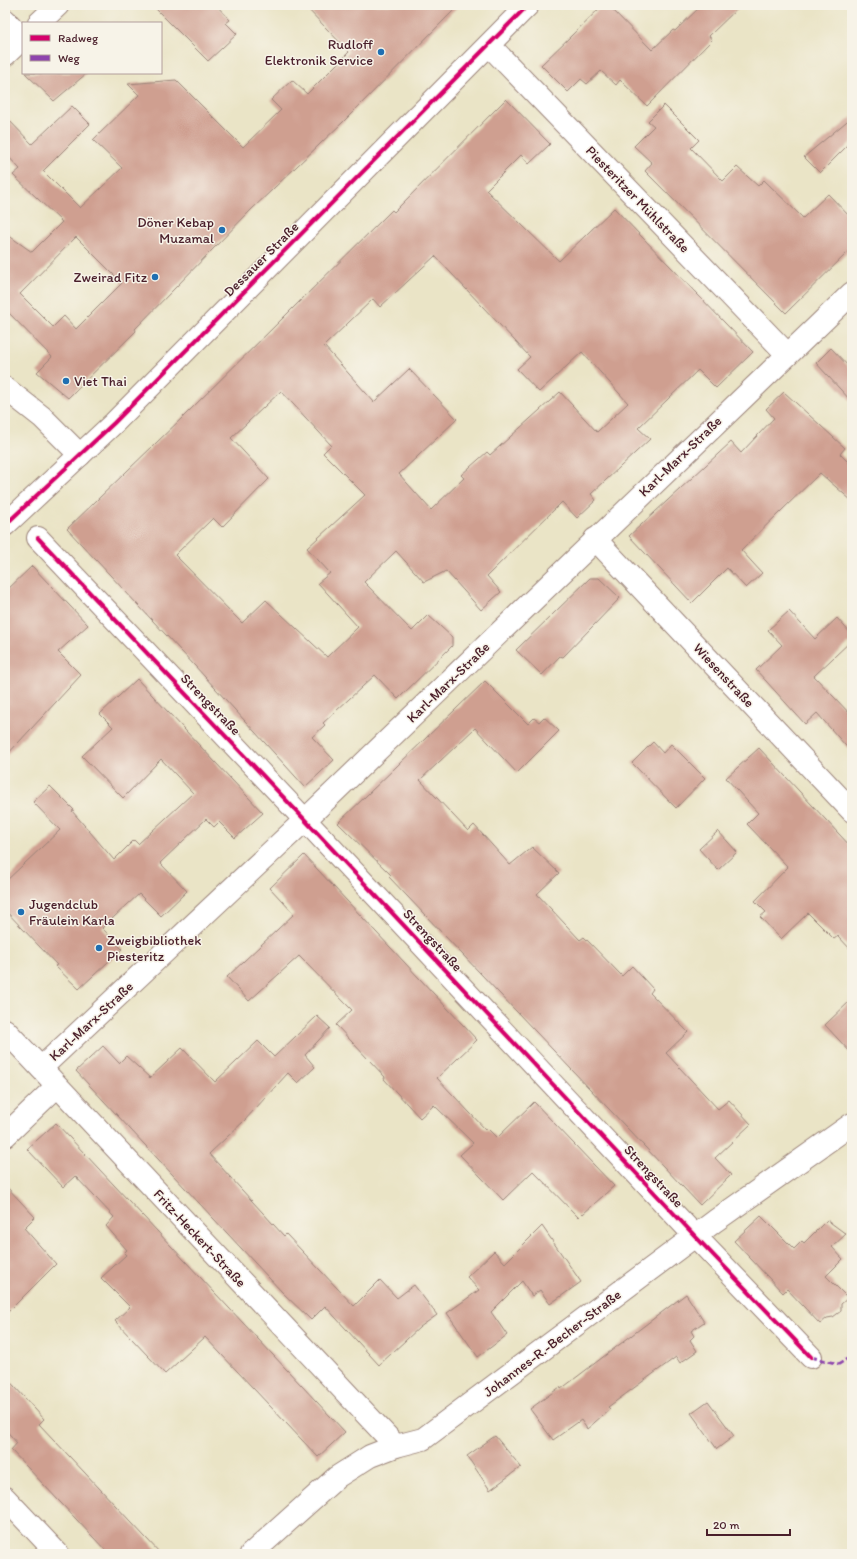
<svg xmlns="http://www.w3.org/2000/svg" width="857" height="1559" font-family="Itim,sans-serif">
  <rect width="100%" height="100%" fill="#f7f3e8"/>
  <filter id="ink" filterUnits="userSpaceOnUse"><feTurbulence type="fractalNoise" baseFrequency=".025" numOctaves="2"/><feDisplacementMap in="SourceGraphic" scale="8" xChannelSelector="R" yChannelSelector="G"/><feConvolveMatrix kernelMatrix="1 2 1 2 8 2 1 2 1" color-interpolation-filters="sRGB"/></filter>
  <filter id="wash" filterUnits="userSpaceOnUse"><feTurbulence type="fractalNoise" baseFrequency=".012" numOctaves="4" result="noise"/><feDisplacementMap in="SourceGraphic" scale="16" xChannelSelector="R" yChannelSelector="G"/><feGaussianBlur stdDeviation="0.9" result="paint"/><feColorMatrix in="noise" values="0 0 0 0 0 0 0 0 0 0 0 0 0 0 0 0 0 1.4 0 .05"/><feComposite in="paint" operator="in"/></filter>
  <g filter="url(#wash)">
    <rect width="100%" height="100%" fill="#eae4c6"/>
    <g id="blocks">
      <g fill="#cf9f90" fill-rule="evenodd">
        <polygon points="152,5 216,5 230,20 226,23 237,34 208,61"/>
        <path d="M304,5H459L343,122L251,210L135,329L136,331L68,398L37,372L52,357L5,309V233L32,252L62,222L13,175L20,169L5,153V116L32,144L72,106L90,124L43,171L80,208L122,168L93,140L139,95L128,84L176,80L243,147L281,110L271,100L292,80L307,94L349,52ZM76,237L122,283L76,329L64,316L53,327L20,294Z"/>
        <polygon points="603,5 608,5 652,50 673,30 675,31 702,5 741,5 709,36 712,40 647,106 620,80 616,85 601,71 587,84 581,79 568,92 541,65"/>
        <polygon points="25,73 87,73 54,101"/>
        <path d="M506,99L550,144L529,164L521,155L486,190L559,261L614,208L753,352L716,388L698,370L638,428L650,439L591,494L596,500L577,518L562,502L487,576L501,592L481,610L446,571L424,582L396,551L364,582L412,631L428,615L452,637V646L398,699L375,675L323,723L325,725L312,737L334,760L305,787L195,666L67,529L184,416L392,210L394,212ZM435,256L530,357L517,369L539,392L582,352L628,403L597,432L560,392L490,455L487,452L461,475L464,478L431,510L399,474L457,419L409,369L374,402L324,346L373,299L380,307ZM281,391L331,445L323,453L365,495L307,548L330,573L318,583L358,627L327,657L266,600L242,623L175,555L213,518L222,527L269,479L231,438Z"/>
        <polygon points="664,105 699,140 691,148 723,181 737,167 758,186 764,180 803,218 828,194 852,219 852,248 786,313 645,171 652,163 634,146 654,126 648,121"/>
        <polygon points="852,117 852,141 820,173 804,157"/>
        <polygon points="831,348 852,370 852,402 816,363"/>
        <polygon points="784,392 845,448 840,454 852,466 852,501 820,473 741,550 762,573 746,588 727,568 692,603 629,536 731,442 741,453 774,418 766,409"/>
        <polygon points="32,566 88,625 58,652 81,675 5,757 5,592"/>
        <polygon points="590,578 599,578 620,598 563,657 560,656 542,675 516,650"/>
        <polygon points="789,611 815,639 837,618 852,635 852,640 814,676 852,716 852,753 817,713 805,724 756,670 782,645 768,630"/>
        <polygon points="137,679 263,813 235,838 219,822 214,827 206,819 160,863 187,891 161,916 139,894 102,928 122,949 79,989 55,966 57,965 5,910 5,882 60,830 33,802 50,786 74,810 72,811 114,860 134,840 138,844 193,793 161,759 123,798 82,756 113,727 100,714"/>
        <polygon points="485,681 528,724 534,718 539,722 544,717 559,731 517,773 475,728 420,780 468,831 474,825 510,865 532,847 559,873 537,894 580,940 584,937 622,976 632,966 653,989 650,993 688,1032 666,1053 718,1109 729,1100 751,1124 715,1158 731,1175 700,1205 389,877 391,875 338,823"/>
        <polygon points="653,742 663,753 671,744 705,778 676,808 632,763"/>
        <polygon points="759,748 852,848 852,951 838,936 834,939 808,913 781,939 760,917 766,912 755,901 788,867 747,824 758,813 726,778"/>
        <polygon points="718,831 737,852 718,870 699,849"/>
        <polygon points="304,855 477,1040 437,1078 486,1130 487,1128 497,1138 534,1102 614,1186 583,1214 582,1213 578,1217 533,1171 503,1200 460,1155 473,1143 434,1105 420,1118 384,1079 385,1077 336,1025 352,1010 299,956 249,1001 227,977 294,914 270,888"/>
        <polygon points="852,999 852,1054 825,1025"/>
        <polygon points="317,1016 330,1028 305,1055 315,1067 298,1083 288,1073 244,1121 209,1154 284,1236 286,1234 354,1306 380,1280 397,1298 414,1285 437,1315 420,1327 379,1365 325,1306 311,1320 282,1292 76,1071 103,1046 119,1063 126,1056 150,1078 182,1048 215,1082 258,1041 274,1057"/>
        <polygon points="56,1123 345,1432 318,1457 205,1337 165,1374 115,1321 130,1307 101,1278 126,1255 124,1253 127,1250 106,1226 114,1217 75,1176 63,1187 27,1149"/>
        <polygon points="5,1185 35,1217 24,1228 56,1264 5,1315"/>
        <polygon points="761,1216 794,1249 802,1241 804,1243 827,1220 846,1234 832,1247 843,1259 826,1276 848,1298 841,1304 841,1311 833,1317 827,1318 820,1324 787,1289 783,1293 734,1241"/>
        <polygon points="542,1226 581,1282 550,1304 540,1290 532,1296 522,1281 491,1312 507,1335 478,1357 447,1313 479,1290 467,1277 494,1251 505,1263"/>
        <polygon points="686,1294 704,1322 691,1331 694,1336 690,1340 697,1351 680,1363 676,1357 608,1407 610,1409 587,1429 581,1420 553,1440 530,1409 560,1387 561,1389"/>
        <polygon points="5,1376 44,1419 39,1424 161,1554 109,1554 11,1450 17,1443 5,1429"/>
        <polygon points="708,1401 734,1436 717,1449 691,1413"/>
        <polygon points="495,1436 521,1467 490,1490 467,1456"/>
      </g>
    </g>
  </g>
  <g filter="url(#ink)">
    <use href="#blocks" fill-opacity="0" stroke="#9a8278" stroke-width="1"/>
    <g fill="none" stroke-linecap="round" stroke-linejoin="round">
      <defs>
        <g id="minor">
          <polyline points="5,20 23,39"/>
          <polyline points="39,23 58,5"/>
          <polyline points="489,45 787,354"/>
          <polyline points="5,55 23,38"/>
          <polyline points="5,388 42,417 80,455"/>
          <polyline points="38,538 305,820 695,1236 811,1357"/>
          <polyline points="595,539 852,811"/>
          <polyline points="5,1030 396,1446"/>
          <polyline points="41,1068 305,820 852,293"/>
          <polyline points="5,1136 57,1086"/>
          <polyline points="5,1498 58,1554"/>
          <polyline points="251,1554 337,1477 370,1456 396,1446 423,1439 715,1221 852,1124"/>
        </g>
        <polyline id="primary" points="5,525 114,423 528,5"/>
      </defs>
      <use href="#minor" stroke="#9a8278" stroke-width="24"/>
      <use href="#primary" stroke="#9a8278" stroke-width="24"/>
      <use href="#minor" stroke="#fff" stroke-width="22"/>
      <use href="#primary" stroke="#fff" stroke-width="22"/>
      <polyline stroke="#8e44ad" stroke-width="3" stroke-dasharray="6 3" stroke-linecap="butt" points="811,1357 839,1364 852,1356"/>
      <defs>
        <g id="cycleway">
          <polyline points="5,525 114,423 528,5"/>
          <polyline points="38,538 305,820 695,1236 811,1357"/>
        </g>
      </defs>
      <use href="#cycleway" stroke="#f7f3e8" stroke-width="6"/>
      <use href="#cycleway" stroke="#d6006c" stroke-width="4"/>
    </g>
  </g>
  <g fill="#1f6fb2" stroke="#f7f3e8" stroke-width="1.5">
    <circle cx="381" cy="52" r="4"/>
    <circle cx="222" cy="230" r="4"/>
    <circle cx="155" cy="277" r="4"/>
    <circle cx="66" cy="381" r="4"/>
    <circle cx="21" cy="912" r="4"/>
    <circle cx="99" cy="948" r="4"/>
  </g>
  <g text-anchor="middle" stroke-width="3" stroke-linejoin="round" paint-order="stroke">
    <g font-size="14" fill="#4a1f2b" stroke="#f7f3e8" text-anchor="end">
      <text x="373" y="49">Rudloff<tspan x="373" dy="16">Elektronik Service</tspan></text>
      <text x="214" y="227">Döner Kebap<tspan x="214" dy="16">Muzamal</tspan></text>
      <text x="147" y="282">Zweirad Fitz</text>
      <text x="74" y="386" text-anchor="start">Viet Thai</text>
      <text x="29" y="909" text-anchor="start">Jugendclub<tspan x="29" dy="16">Fräulein Karla</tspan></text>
      <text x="107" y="945" text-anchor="start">Zweigbibliothek<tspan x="107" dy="16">Piesteritz</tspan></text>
    </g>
    <g font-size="14" fill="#4a1f2b" stroke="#f7f3e8">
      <text transform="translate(638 199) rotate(46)" y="5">Piesteritzer Mühlstraße</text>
      <text transform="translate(261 259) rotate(-45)" y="5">Dessauer Straße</text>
      <text transform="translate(680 456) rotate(-44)" y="5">Karl-Marx-Straße</text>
      <text transform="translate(724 675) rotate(47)" y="5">Wiesenstraße</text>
      <text transform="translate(448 682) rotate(-44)" y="5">Karl-Marx-Straße</text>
      <text transform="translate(211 704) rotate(46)" y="5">Strengstraße</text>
      <text transform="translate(433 940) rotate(47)" y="5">Strengstraße</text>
      <text transform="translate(91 1021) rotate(-43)" y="5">Karl-Marx-Straße</text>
      <text transform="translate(654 1176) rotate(47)" y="5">Strengstraße</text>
      <text transform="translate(200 1238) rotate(47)" y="5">Fritz-Heckert-Straße</text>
      <text transform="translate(552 1343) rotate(-37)" y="5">Johannes-R.-Becher-Straße</text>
    </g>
  </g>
  <rect width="857" height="1559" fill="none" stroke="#f7f3e8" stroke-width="20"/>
  <rect x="22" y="22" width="140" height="52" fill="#f7f3e8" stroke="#b29e9c"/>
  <rect x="30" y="35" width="20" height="6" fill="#d6006c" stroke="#b29e9c"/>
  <text x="58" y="42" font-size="12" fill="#4a1f2b">Radweg</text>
  <rect x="30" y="55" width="20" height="6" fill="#8e44ad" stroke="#b29e9c"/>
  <text x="58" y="62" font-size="12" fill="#4a1f2b">Weg</text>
  <path d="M707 1529v6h83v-6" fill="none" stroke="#4a1f2b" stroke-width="2"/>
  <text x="713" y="1529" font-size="12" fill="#4a1f2b" stroke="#f7f3e8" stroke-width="3" paint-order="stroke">20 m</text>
</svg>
